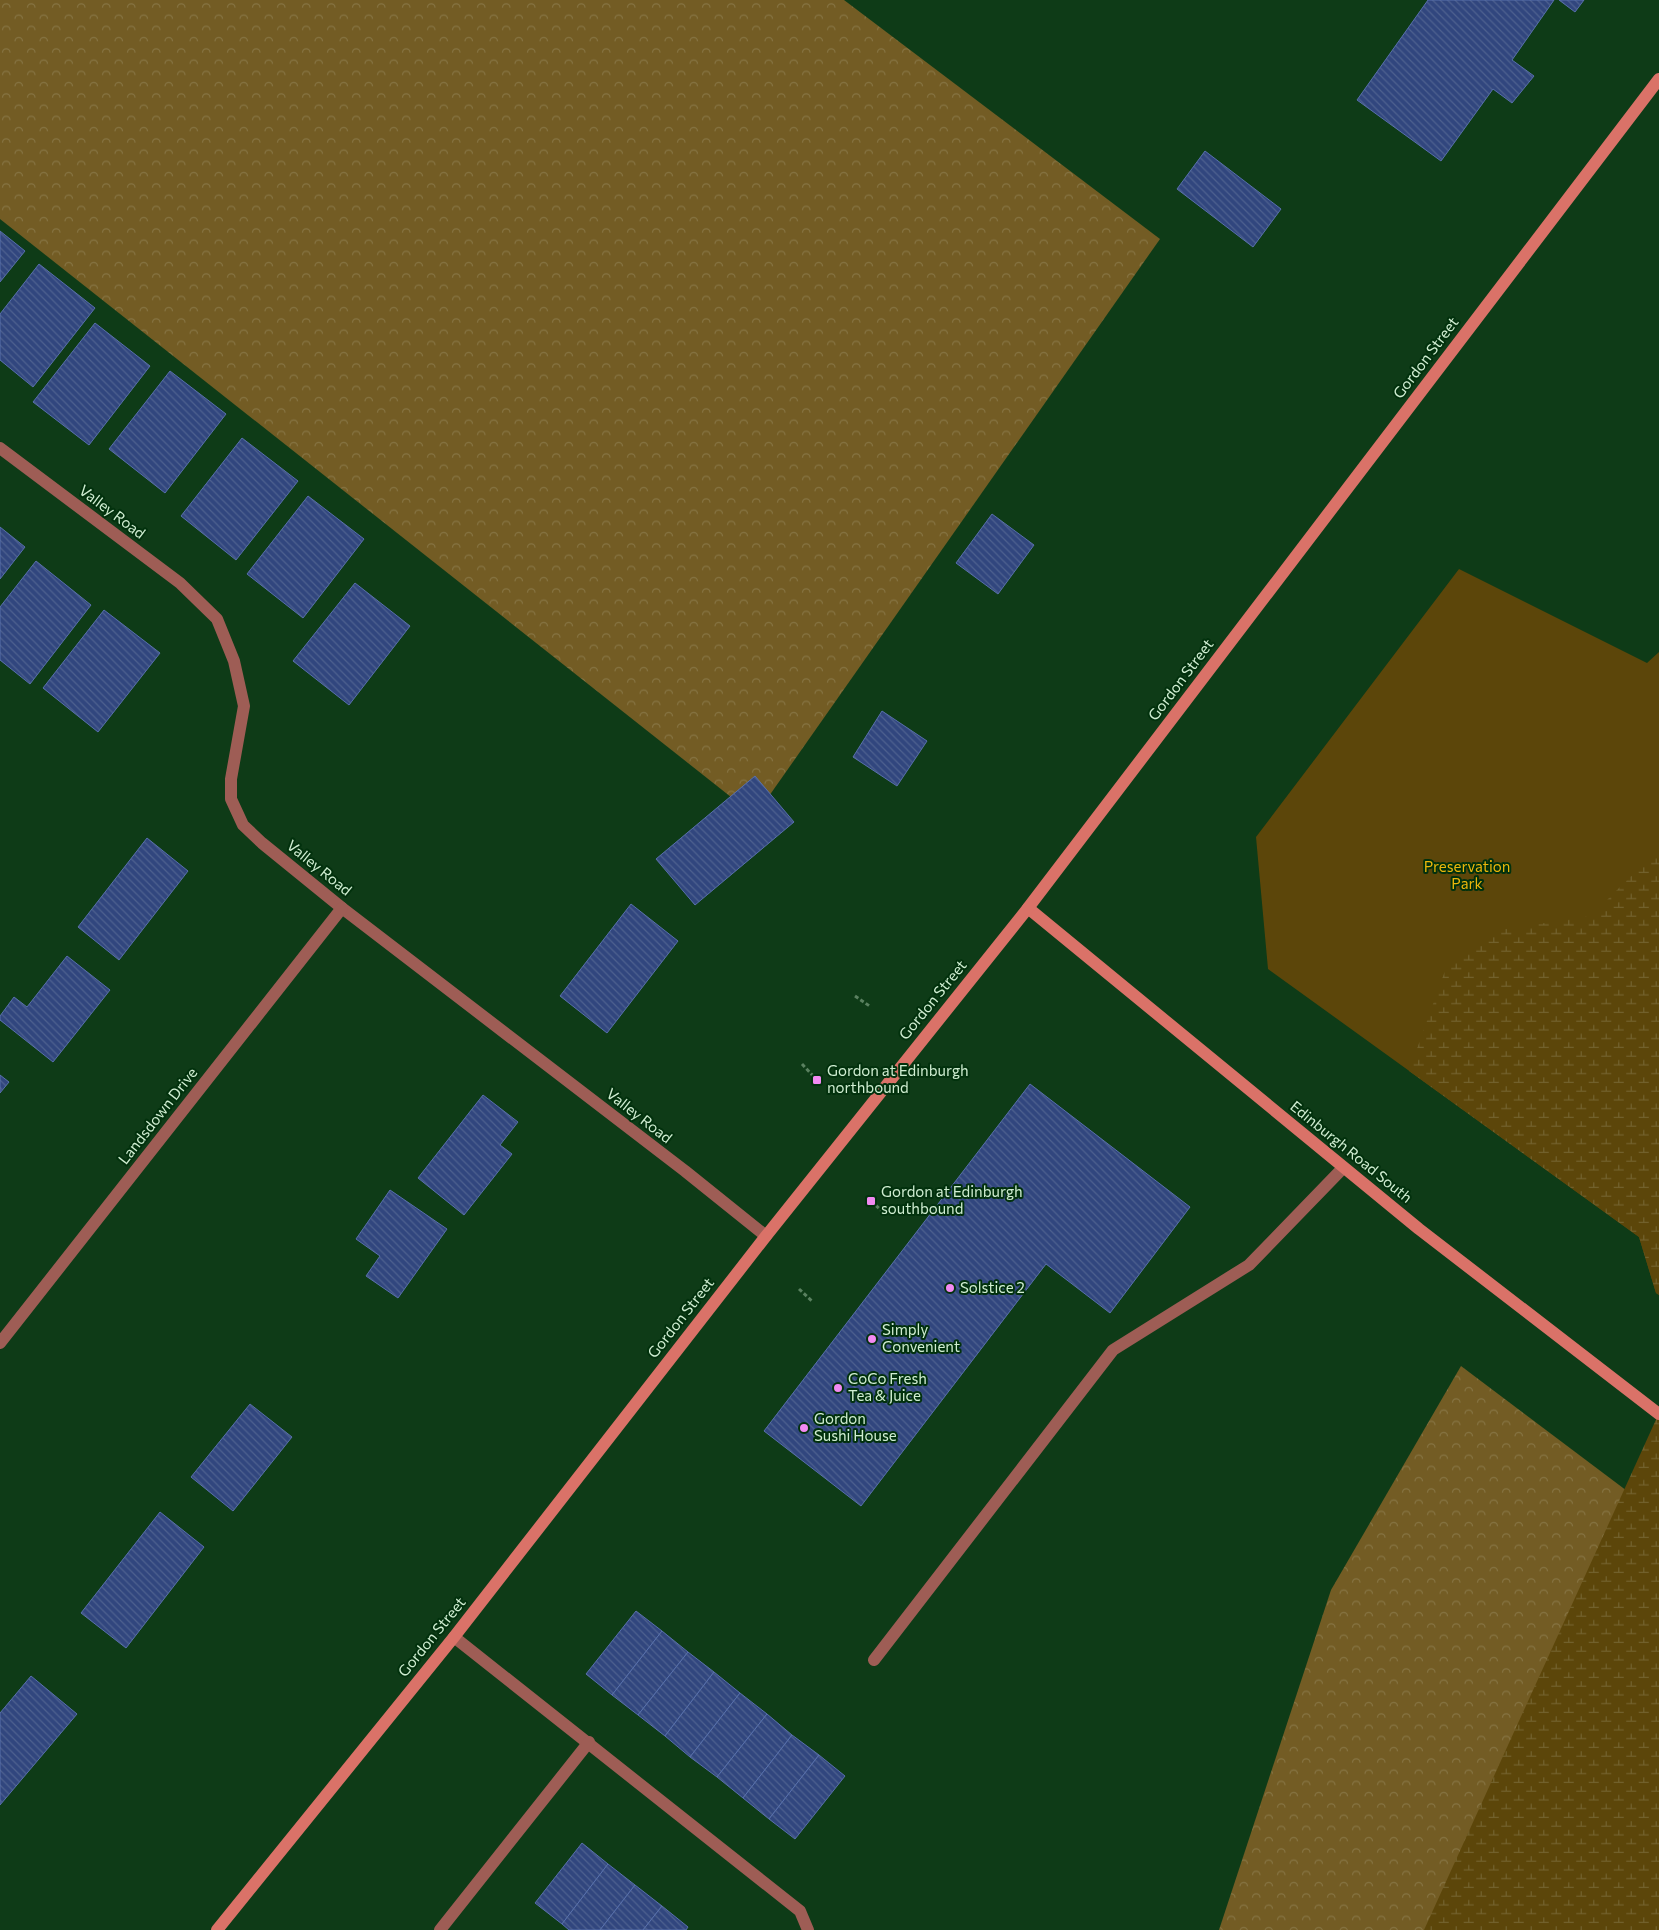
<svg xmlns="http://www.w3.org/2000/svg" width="1659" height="1930" font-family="Commissioner,sans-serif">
  <defs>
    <pattern id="forest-crowns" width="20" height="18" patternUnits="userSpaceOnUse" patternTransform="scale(1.25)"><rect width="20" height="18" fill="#735c24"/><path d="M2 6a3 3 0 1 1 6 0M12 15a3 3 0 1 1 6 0" fill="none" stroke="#867443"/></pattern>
    <pattern id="wetland-marsh" width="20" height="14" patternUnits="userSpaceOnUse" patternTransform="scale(1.25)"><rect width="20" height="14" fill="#5c460a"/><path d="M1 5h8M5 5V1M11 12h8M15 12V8" fill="none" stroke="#72612d"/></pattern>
    <pattern id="building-back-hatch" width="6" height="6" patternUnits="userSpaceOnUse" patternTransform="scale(1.25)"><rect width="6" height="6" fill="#31467e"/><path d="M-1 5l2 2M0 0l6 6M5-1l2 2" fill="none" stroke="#4e618f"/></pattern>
  </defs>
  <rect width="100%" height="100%" fill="#0e3b17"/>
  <polygon fill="#5c460a" points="1459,569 1647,663 1659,652 1659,1295 1656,1293 1639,1237 1268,969 1256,837"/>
  <g fill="url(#forest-crowns)">
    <polygon points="0,0 844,0 1160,239 755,816 0,219"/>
    <polygon points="1461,1366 1659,1515 1659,1930 1219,1930 1331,1590"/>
  </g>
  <g fill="url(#wetland-marsh)">
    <polygon points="1659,848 1659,1295 1656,1293 1639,1237 1409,1071 1446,968 1499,930 1591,916"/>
    <polygon points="1659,1413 1659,1930 1424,1930"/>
  </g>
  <g fill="url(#building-back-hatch)" stroke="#5870ac">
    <polygon points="1428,0 1554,0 1512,60 1534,76 1512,103 1493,89 1441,161 1357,100"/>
    <polygon points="1559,0 1584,0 1575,12"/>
    <polygon points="1205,151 1281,209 1253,247 1177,189"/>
    <polygon points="0,231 25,251 0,282"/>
    <polygon points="39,264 95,308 33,387 0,360 0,314"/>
    <polygon points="95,323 150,366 89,445 33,402"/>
    <polygon points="170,371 226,414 165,493 109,449"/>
    <polygon points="242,438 298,481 236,560 181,516"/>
    <polygon points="308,496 364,539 303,618 247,574"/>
    <polygon points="992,514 1034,545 998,594 956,563"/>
    <polygon points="0,527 25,547 0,579"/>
    <polygon points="36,561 91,605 30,684 0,660 0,607"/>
    <polygon points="355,583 410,626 349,705 293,661"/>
    <polygon points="104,610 160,653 98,732 43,688"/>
    <polygon points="882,711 927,741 897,786 853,757"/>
    <polygon points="755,776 794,822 695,905 656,859"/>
    <polygon points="147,838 188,871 119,960 78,927"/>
    <polygon points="631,904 678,941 607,1033 560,996"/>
    <polygon points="67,956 110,990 53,1062 0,1020 0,1016 14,997 27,1007"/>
    <polygon points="0,1075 9,1082 0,1093"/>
    <polygon points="1030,1084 1190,1207 1110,1313 1046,1264 861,1506 764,1431"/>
    <polygon points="483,1095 518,1122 500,1145 512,1154 464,1215 418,1178"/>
    <polygon points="390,1190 447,1229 398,1298 366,1276 380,1256 356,1239"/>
    <polygon points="250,1404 292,1437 233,1511 191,1477"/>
    <polygon points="160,1512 204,1547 126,1648 81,1613"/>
    <polygon points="636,1611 662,1631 612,1695 586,1674"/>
    <polygon points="662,1631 688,1652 638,1715 612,1695"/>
    <polygon points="688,1652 714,1672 665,1736 638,1715"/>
    <polygon points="714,1672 740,1693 690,1757 665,1736"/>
    <polygon points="31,1676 77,1714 0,1805 0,1713"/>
    <polygon points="740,1693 767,1714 717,1777 690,1757"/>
    <polygon points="767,1714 792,1735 743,1798 717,1777"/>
    <polygon points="792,1735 819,1755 769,1819 743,1798"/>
    <polygon points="819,1755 845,1776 795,1839 769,1819"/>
    <polygon points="582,1843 608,1864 562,1924 535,1903"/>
    <polygon points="608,1864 635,1885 600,1930 569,1930 562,1924"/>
    <polygon points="635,1885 662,1906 643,1930 600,1930"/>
    <polygon points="662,1906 688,1927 686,1930 643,1930"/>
  </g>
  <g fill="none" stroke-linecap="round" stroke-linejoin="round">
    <g stroke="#5a8160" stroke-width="3" stroke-dasharray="4 2.5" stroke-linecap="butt">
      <polyline points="855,996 871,1007"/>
      <polyline points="802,1064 817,1080"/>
      <polyline points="871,1201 883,1212"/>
      <polyline points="799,1289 813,1302"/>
    </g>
    <g stroke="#9e5d55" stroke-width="12">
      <polyline points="454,1637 800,1911 808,1930"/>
      <polyline points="874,1660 1113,1350 1249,1265 1343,1168"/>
      <polyline points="440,1930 589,1742"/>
    </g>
    <g stroke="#9e5d55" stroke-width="12">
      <polyline points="0,448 180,583 217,619 234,661 244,706 231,779 231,799 243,825 262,843 342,908 685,1171 766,1236"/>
      <polyline points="0,1343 342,908"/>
    </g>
    <g stroke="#da7268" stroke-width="12">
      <polyline points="1028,908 1419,1229 1659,1414"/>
      <polyline points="217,1930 454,1637 766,1236 1028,908 1659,79"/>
    </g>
  </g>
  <g fill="#f28af2" stroke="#02310d" stroke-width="2">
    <rect x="812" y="1075" width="10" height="10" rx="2.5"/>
    <rect x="866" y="1196" width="10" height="10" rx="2.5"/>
    <circle cx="950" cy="1288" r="5"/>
    <circle cx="872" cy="1339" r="5"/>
    <circle cx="838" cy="1388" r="5"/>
    <circle cx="804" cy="1428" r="5"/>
  </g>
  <g text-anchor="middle" stroke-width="4" stroke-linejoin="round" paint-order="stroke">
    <g font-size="15" fill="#d0eed2" stroke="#02310d">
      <text transform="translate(1426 358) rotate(-53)" y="5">Gordon Street</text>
      <text transform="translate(112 512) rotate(37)" y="5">Valley Road</text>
      <text transform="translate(1181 680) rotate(-53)" y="5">Gordon Street</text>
      <text transform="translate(319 868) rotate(39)" y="5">Valley Road</text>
      <text transform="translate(933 1000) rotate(-51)" y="5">Gordon Street</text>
      <text transform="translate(158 1116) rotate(-52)" y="5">Landsdown Drive</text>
      <text transform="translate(639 1116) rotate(38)" y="5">Valley Road</text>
      <text transform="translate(1351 1152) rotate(39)" y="5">Edinburgh Road South</text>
      <text transform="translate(681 1318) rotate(-52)" y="5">Gordon Street</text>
      <text transform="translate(432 1637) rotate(-51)" y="5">Gordon Street</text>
    </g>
    <g font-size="15" fill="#ecb60b" stroke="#02310d">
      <text x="1467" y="872">Preservation<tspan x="1467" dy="17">Park</tspan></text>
    </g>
    <g font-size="15" fill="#d0eed2" stroke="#02310d" text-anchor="start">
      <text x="827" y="1076">Gordon at Edinburgh<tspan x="827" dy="17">northbound</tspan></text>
      <text x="881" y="1197">Gordon at Edinburgh<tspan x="881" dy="17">southbound</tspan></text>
      <text x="960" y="1293">Solstice 2</text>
      <text x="882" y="1335">Simply<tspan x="882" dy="17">Convenient</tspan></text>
      <text x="848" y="1384">CoCo Fresh<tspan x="848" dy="17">Tea &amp; Juice</tspan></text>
      <text x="814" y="1424">Gordon<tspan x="814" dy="17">Sushi House</tspan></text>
    </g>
  </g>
</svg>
